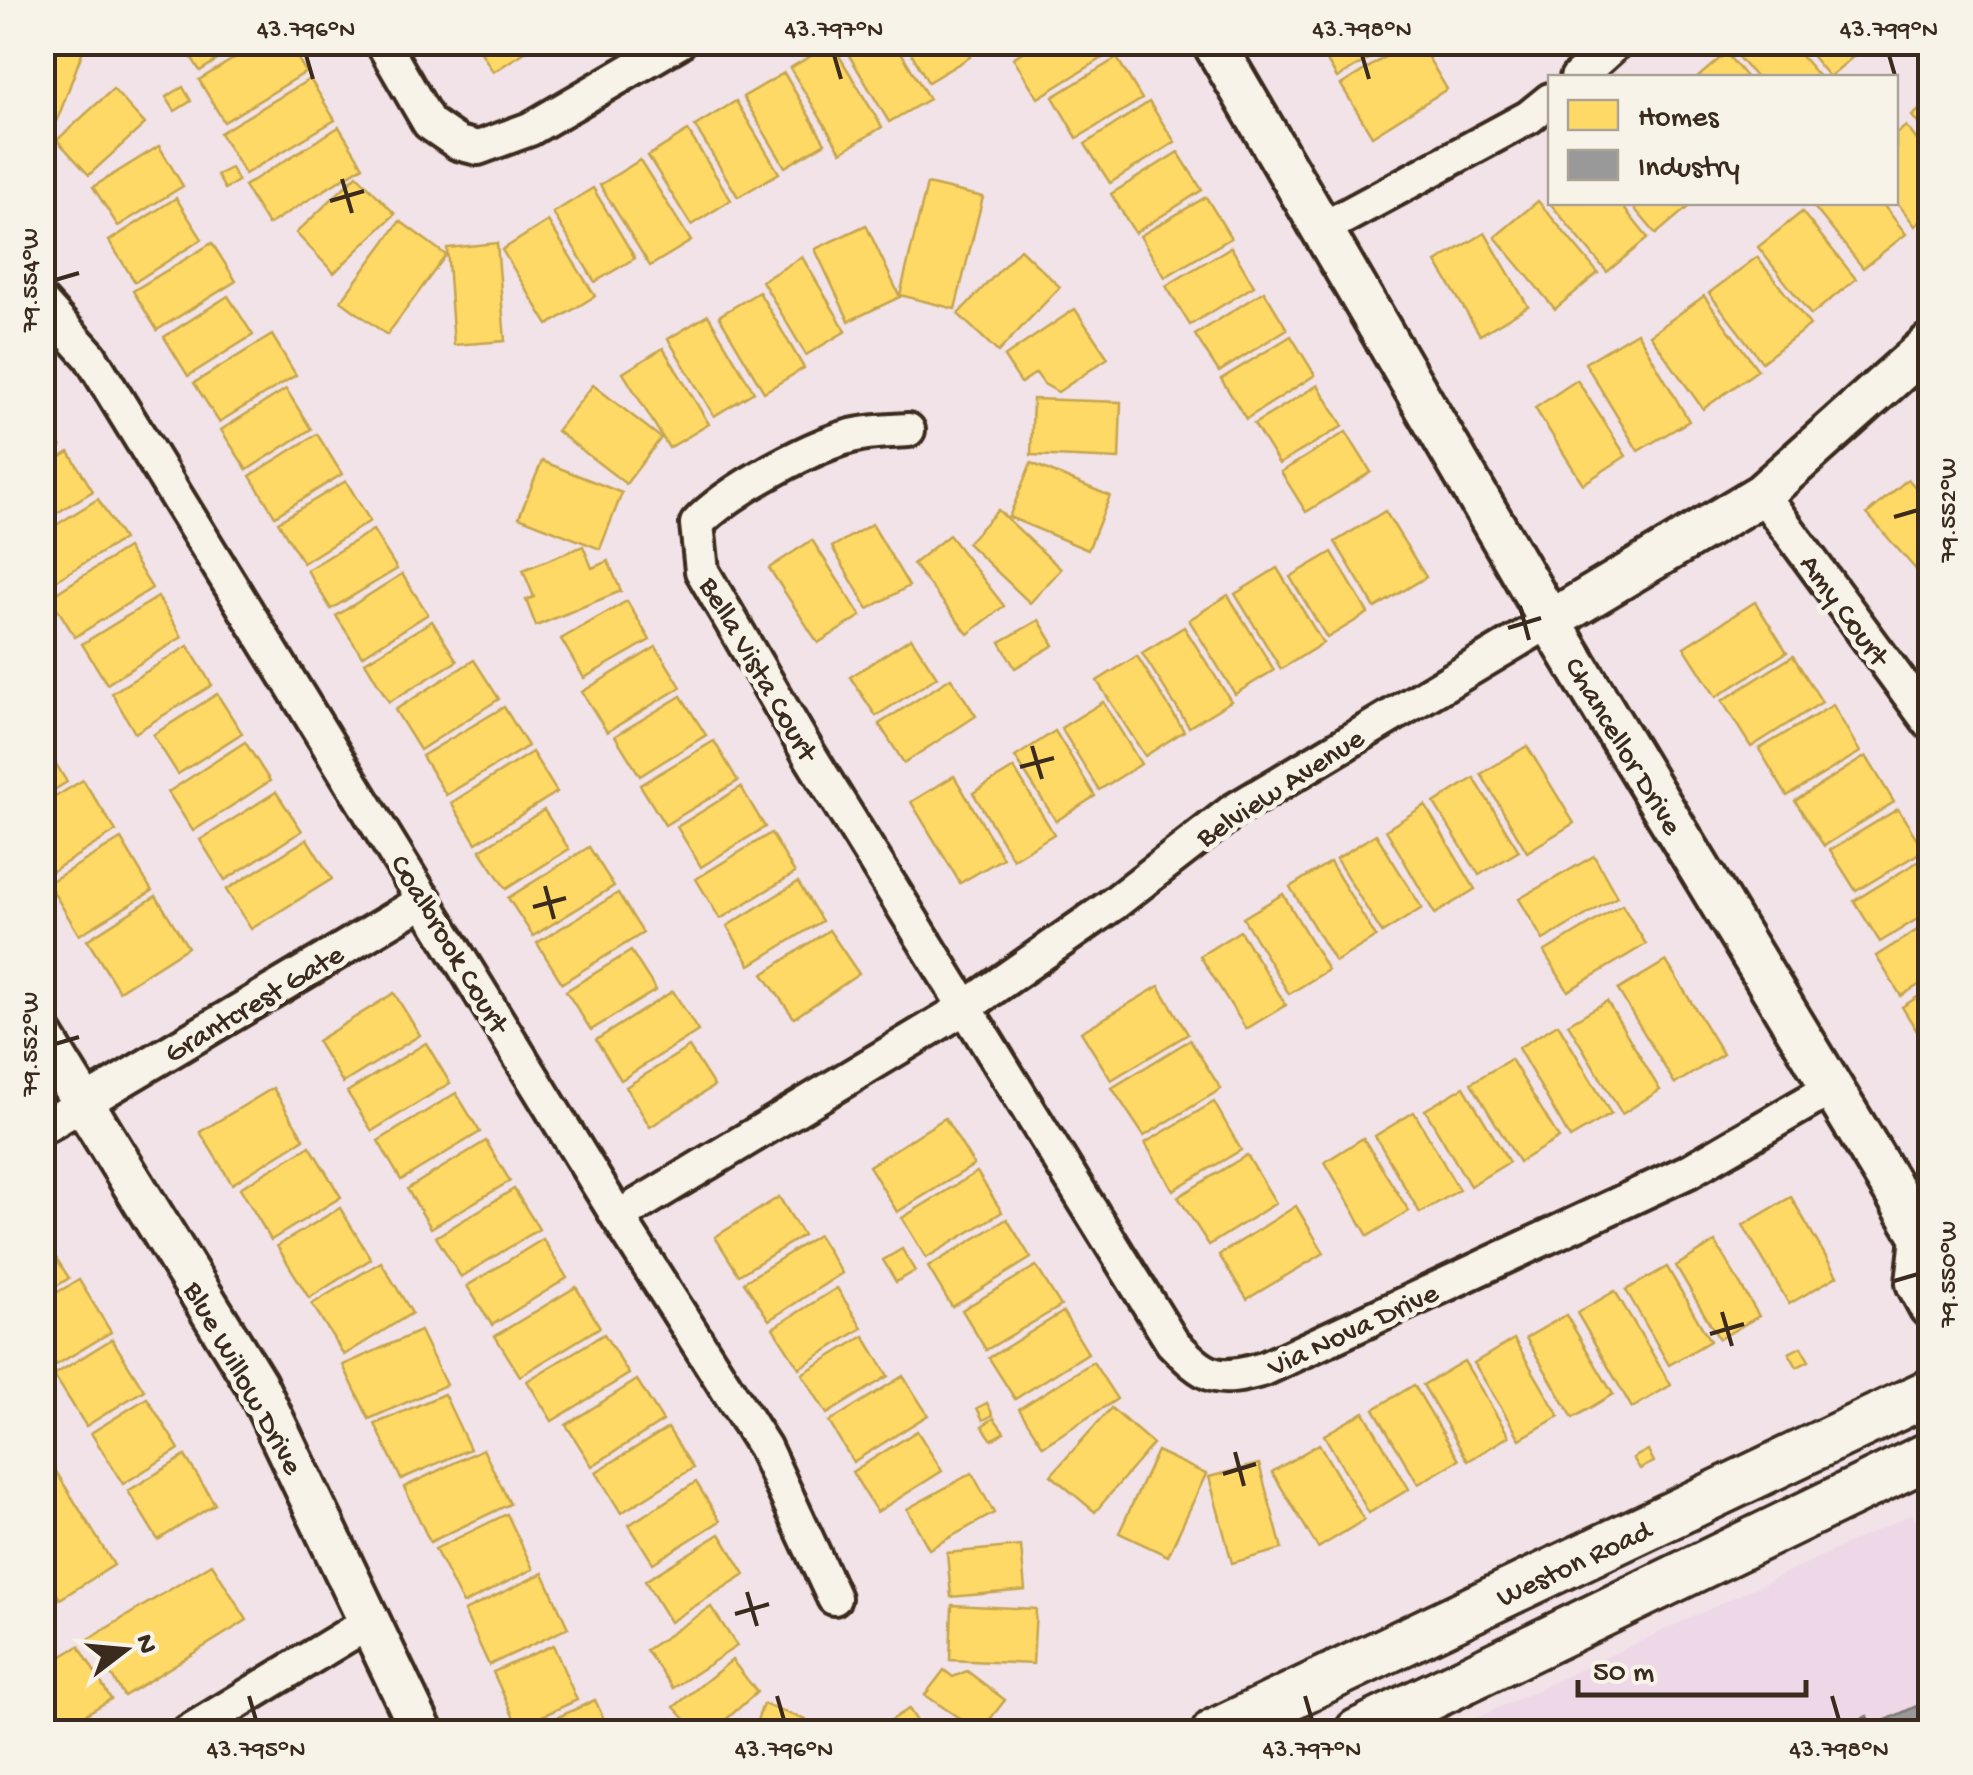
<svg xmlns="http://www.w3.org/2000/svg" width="1973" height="1775" font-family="'Gochi Hand',sans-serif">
  <rect width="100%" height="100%" fill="#f2e3e8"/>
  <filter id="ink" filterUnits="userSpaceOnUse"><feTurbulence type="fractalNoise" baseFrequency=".01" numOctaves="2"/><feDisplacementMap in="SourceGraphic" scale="20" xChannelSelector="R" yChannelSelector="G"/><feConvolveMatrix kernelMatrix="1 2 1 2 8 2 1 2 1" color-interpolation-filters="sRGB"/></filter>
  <g filter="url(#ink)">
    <polygon fill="#eed8e8" points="1911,1514 1930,1536 1930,1732 1447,1732"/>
    <g fill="#ffd966" stroke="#c4a450" stroke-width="2.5">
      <polygon points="42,42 86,42 50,140 42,137"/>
      <polygon points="182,42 245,42 200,71"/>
      <polygon points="261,42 288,42 306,72 224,122 199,80"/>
      <polygon points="475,42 541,42 493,72"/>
      <polygon points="841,42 895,42 929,99 889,122"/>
      <polygon points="905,42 962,42 970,57 928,82"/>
      <polygon points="1038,42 1113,42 1117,49 1038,98 1013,58"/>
      <polygon points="1316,42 1397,42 1337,78"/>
      <polygon points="1409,42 1419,42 1447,89 1372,136 1341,85"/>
      <polygon points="1740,42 1789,42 1820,78 1756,78 1732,50"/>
      <polygon points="1800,42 1863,42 1866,46 1829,77"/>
      <polygon points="832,44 882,127 841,152 790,68"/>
      <polygon points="1726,53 1747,78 1697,78"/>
      <polygon points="1117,58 1142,99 1077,138 1053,97"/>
      <polygon points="784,73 825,143 785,167 743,97"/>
      <polygon points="310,79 335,120 245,174 220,133"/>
      <polygon points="183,87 191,101 175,111 166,97"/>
      <polygon points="113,89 145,124 89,175 57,140"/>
      <polygon points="736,101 779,173 738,197 695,126"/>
      <polygon points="1930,101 1930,138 1912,116"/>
      <polygon points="1149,102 1175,142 1110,183 1085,144"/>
      <polygon points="1906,126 1930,157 1930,214 1915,226 1896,201 1896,134"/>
      <polygon points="339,127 363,166 268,225 244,186"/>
      <polygon points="688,131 731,200 691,225 648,156"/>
      <polygon points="159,146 183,186 118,226 93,187"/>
      <polygon points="1178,152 1202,190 1135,233 1111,194"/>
      <polygon points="640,160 691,241 650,266 600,185"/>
      <polygon points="231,168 238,181 225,189 217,175"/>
      <polygon points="357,175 395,214 334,273 296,233"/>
      <polygon points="927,184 983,197 955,309 900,295"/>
      <polygon points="593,188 635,258 595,282 553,213"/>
      <polygon points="1206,197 1231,238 1165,277 1140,236"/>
      <polygon points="176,198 202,239 135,282 109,241"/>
      <polygon points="1538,201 1598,273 1555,309 1495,237"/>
      <polygon points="1549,202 1619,202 1648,238 1607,272"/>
      <polygon points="1629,202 1694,202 1656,234"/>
      <polygon points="1810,202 1881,202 1906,234 1863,268"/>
      <polygon points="1802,212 1856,279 1811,315 1758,247"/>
      <polygon points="400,221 446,255 387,335 341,301"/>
      <polygon points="548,221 595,296 548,325 502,250"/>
      <polygon points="866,225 900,297 849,321 815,249"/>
      <polygon points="1485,233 1528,306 1480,335 1436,262"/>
      <polygon points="212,243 236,281 157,330 133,291"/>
      <polygon points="497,243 505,341 454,345 447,248"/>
      <polygon points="1231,247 1254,286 1190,325 1166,286"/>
      <polygon points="1020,249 1060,287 998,352 958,314"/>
      <polygon points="802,257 846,331 806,355 762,281"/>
      <polygon points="1757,257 1810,325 1762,362 1709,293"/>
      <polygon points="1264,291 1287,329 1219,372 1195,335"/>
      <polygon points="759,292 804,368 764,392 719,316"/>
      <polygon points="228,296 253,335 188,376 164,337"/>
      <polygon points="1704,296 1758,370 1703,409 1650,335"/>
      <polygon points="1075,309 1108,358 1058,392 1044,384 1036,373 1021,383 1004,357"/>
      <polygon points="708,315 754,392 714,416 668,339"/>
      <polygon points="1637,332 1689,421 1638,451 1585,363"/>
      <polygon points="272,335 296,375 219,422 194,383"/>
      <polygon points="1291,336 1315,375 1246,419 1221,379"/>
      <polygon points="663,348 709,424 669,448 623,373"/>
      <polygon points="1577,380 1626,456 1583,484 1535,408"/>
      <polygon points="593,385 661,438 626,484 557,431"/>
      <polygon points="1318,385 1343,426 1279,464 1254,424"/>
      <polygon points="286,389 311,429 247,470 221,430"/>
      <polygon points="1033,399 1121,402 1119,459 1031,455"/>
      <polygon points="42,418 61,447 42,459"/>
      <polygon points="1346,432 1371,472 1306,512 1281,472"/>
      <polygon points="317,434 342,474 275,516 250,476"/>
      <polygon points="69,452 93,491 42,522 42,469"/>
      <polygon points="1930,459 1930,486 1917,471"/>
      <polygon points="542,461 622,493 600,549 519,517"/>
      <polygon points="1031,463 1110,496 1088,550 1009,517"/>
      <polygon points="1908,479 1930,504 1930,579 1927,582 1867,514"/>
      <polygon points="346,481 370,521 303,563 278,522"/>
      <polygon points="98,499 123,539 47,586 42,578 42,534"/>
      <polygon points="998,510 1061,569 1030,603 967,543"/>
      <polygon points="1385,511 1426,577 1375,608 1335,542"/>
      <polygon points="872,524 909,586 868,609 832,547"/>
      <polygon points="373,530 397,569 331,609 307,570"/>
      <polygon points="949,535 1004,606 968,634 913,564"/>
      <polygon points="812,540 861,616 818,643 769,568"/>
      <polygon points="583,546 592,568 608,561 621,591 536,626 526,600 534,597 523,570"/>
      <polygon points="127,548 152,588 75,637 50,597"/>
      <polygon points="1332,552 1368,613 1327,638 1290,577"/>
      <polygon points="1277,568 1323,643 1281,669 1235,594"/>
      <polygon points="402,574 428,614 362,656 336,616"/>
      <polygon points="1228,595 1274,670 1235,694 1189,620"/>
      <polygon points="158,597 182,637 107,684 82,644"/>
      <polygon points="627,601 650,640 584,678 561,639"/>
      <polygon points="1755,602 1787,652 1716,697 1684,647"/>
      <polygon points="1039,620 1054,645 1015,668 1000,642"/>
      <polygon points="432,621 457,661 389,702 365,662"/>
      <polygon points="1184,627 1231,701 1189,727 1142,653"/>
      <polygon points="911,638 937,677 876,716 850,677"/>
      <polygon points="188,646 212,685 135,733 112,693"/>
      <polygon points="656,647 681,687 607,732 582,692"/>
      <polygon points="1137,656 1184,731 1145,756 1097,681"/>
      <polygon points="1793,656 1822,702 1751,747 1722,701"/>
      <polygon points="474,660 499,699 420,750 395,710"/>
      <polygon points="951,678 976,716 904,763 879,724"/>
      <polygon points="217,694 242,733 178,774 153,735"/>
      <polygon points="681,696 706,735 640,776 615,736"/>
      <polygon points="1103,702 1141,764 1099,790 1061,728"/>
      <polygon points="1833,705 1860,752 1787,796 1759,749"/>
      <polygon points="504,707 528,746 446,795 422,756"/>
      <polygon points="1055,731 1095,796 1056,821 1015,757"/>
      <polygon points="42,741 67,782 42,797"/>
      <polygon points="714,741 738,781 665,825 640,785"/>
      <polygon points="245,742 270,781 193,831 168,792"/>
      <polygon points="1527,746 1574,823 1527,852 1481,774"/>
      <polygon points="532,752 557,792 476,843 451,803"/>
      <polygon points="1866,756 1894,802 1824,846 1795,801"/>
      <polygon points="1014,768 1054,834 1013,859 973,793"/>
      <polygon points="954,776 1003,858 960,883 911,802"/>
      <polygon points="1474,778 1519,851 1479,875 1434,803"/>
      <polygon points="83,780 116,831 48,874 42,865 42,805"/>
      <polygon points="741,787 765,827 701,867 677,827"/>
      <polygon points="276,792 302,831 225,880 200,840"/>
      <polygon points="1425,805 1475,889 1435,914 1386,830"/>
      <polygon points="1898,809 1924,850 1856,891 1830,850"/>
      <polygon points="544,810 569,849 506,889 480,850"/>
      <polygon points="771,833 795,873 720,919 696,879"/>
      <polygon points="1376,834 1422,908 1382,933 1336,859"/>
      <polygon points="121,839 152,891 79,935 48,883"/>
      <polygon points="307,839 332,879 251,929 226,890"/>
      <polygon points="589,847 614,886 533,936 508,898"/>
      <polygon points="1594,856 1617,897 1543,940 1519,899"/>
      <polygon points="1927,856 1930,911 1880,942 1854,901"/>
      <polygon points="1330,862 1376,937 1335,962 1290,887"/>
      <polygon points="798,882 822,921 750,965 727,926"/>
      <polygon points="618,893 643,933 562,983 537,943"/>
      <polygon points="1283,894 1328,970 1289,994 1243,918"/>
      <polygon points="156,896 188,947 119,991 87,940"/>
      <polygon points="1622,905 1646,944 1568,991 1544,952"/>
      <polygon points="1930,922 1930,978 1901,996 1876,956"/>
      <polygon points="829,930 859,974 794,1018 763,974"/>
      <polygon points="1240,931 1286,1005 1246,1029 1200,956"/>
      <polygon points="631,951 656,990 591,1030 566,991"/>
      <polygon points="1666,961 1723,1054 1675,1084 1618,990"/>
      <polygon points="1159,986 1188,1034 1111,1080 1081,1032"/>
      <polygon points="1930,989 1930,1052 1902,1007"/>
      <polygon points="673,991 698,1031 621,1080 596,1040"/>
      <polygon points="394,993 420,1035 343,1083 317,1041"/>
      <polygon points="1607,1001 1660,1090 1622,1114 1568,1024"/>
      <polygon points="1558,1024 1611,1114 1570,1138 1518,1048"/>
      <polygon points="1190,1040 1221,1089 1144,1136 1112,1088"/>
      <polygon points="426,1043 450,1083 372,1131 347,1092"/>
      <polygon points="689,1047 714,1086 650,1127 626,1087"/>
      <polygon points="1511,1059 1559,1138 1519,1162 1471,1083"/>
      <polygon points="1464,1087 1509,1162 1470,1186 1425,1110"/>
      <polygon points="273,1088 304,1139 232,1184 200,1132"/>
      <polygon points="456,1093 480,1132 401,1180 378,1141"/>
      <polygon points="1214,1102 1241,1150 1173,1190 1145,1143"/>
      <polygon points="1414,1112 1459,1190 1420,1213 1375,1136"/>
      <polygon points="945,1118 974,1165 897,1212 869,1166"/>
      <polygon points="1363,1138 1409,1211 1368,1236 1325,1162"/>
      <polygon points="486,1141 510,1181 431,1228 407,1189"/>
      <polygon points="310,1146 341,1197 271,1240 240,1188"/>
      <polygon points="1247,1155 1276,1203 1209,1245 1178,1197"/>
      <polygon points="977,1172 1002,1212 926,1258 902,1218"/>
      <polygon points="514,1189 539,1229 461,1277 436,1237"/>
      <polygon points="779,1197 803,1235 739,1275 715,1237"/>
      <polygon points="1791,1197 1837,1276 1789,1304 1743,1225"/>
      <polygon points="1296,1206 1324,1253 1247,1299 1219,1255"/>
      <polygon points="340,1208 371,1259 309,1298 277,1246"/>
      <polygon points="1007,1219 1031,1258 952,1307 928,1267"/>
      <polygon points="818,1235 842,1273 769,1320 744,1282"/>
      <polygon points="42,1236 69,1278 42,1295"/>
      <polygon points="543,1239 567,1278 492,1325 467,1286"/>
      <polygon points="1715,1242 1759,1316 1719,1339 1676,1266"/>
      <polygon points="902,1249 915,1271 896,1282 883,1260"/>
      <polygon points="381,1262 412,1313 344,1355 312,1304"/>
      <polygon points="1036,1266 1061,1306 986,1350 962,1310"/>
      <polygon points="1667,1267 1710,1341 1669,1365 1626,1290"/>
      <polygon points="79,1280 111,1332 56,1365 42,1343 42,1301"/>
      <polygon points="576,1287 600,1327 520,1376 495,1336"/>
      <polygon points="837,1288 862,1328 799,1368 773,1328"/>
      <polygon points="1615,1291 1671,1385 1632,1408 1577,1313"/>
      <polygon points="1063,1312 1088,1353 1015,1399 989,1358"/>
      <polygon points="1566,1315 1613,1394 1573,1418 1526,1338"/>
      <polygon points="420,1331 446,1385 369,1419 343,1365"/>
      <polygon points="604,1334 629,1374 552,1421 527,1381"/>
      <polygon points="864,1336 888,1376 827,1414 802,1374"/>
      <polygon points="112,1339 144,1390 86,1426 54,1375"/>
      <polygon points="1514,1339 1559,1416 1520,1439 1474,1363"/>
      <polygon points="1801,1347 1809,1361 1797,1367 1789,1353"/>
      <polygon points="1464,1361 1509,1436 1468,1461 1423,1385"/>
      <polygon points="1093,1362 1117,1399 1043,1446 1019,1409"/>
      <polygon points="903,1376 928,1415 853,1462 829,1422"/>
      <polygon points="637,1380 663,1421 592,1466 566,1425"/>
      <polygon points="1414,1385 1459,1460 1418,1484 1374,1409"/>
      <polygon points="444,1394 470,1449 401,1479 375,1424"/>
      <polygon points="147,1398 179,1449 123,1484 91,1433"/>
      <polygon points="987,1403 993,1415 983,1420 977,1408"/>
      <polygon points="1111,1408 1153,1444 1095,1512 1051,1475"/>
      <polygon points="1364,1412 1409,1489 1369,1513 1324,1435"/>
      <polygon points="994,1418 1004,1432 992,1440 982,1426"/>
      <polygon points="668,1428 693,1468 621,1513 596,1472"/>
      <polygon points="917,1431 942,1471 877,1512 852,1472"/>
      <polygon points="1319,1444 1364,1520 1318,1548 1272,1472"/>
      <polygon points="42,1449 114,1565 60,1599 42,1571"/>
      <polygon points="483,1449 510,1504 430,1542 404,1487"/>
      <polygon points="1648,1450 1654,1462 1640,1469 1633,1458"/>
      <polygon points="1157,1451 1206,1474 1168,1556 1119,1533"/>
      <polygon points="185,1456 215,1504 158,1540 128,1491"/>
      <polygon points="1259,1464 1282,1549 1232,1563 1209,1477"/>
      <polygon points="972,1473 994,1513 929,1549 907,1509"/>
      <polygon points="696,1482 720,1521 653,1563 629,1525"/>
      <polygon points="507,1514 533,1569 463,1604 435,1549"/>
      <polygon points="720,1534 745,1574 670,1622 645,1581"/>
      <polygon points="1021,1546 1025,1590 951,1597 947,1553"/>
      <polygon points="212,1564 247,1620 124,1696 89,1639"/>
      <polygon points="543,1573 568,1628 489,1665 464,1611"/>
      <polygon points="952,1605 1036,1609 1033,1664 950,1660"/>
      <polygon points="711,1607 737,1646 673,1688 646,1650"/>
      <polygon points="553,1645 577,1700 518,1727 493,1672"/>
      <polygon points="79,1646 111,1699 56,1732 42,1732 42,1668"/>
      <polygon points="732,1660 757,1692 712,1732 697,1732 674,1707"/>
      <polygon points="944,1670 953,1677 967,1671 1005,1700 980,1732 925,1695"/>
      <polygon points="595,1700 610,1732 526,1732"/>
      <polygon points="763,1704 806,1720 801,1732 753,1732"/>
      <polygon points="909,1709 924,1732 872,1732"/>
      <polygon points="815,1723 858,1732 813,1732"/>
    </g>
    <polygon fill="#999" stroke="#7d7874" stroke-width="2.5" points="1930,1700 1930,1732 1834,1732 1867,1716 1871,1727"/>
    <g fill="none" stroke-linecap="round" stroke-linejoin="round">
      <defs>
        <g id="minor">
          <polyline points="382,42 429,123 458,143 478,148 530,129 679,42"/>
          <polyline points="1577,78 1617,42"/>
          <polyline points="1322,229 1529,117 1550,100"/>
          <polyline points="42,303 90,356 618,1217 764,1447 834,1598"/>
          <path d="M908,430C893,431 876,431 861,434C818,441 726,492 697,524L702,571L807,751L1172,1342C1207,1378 1215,1383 1264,1369L1689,1171L1832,1088"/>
          <polyline points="1762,494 1930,723"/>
          <polyline points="42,1128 425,900"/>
          <polyline points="618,1217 966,1007 1112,905 1233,811 1550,621"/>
          <polyline points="188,1732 371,1621"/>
        </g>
        <g id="tertiary">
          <polyline points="1213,42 1550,621 1922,1237 1930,1240"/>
          <polyline points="1550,621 1762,494 1930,344"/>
          <polyline points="42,1036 256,1384 422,1732"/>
          <polyline points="1922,1237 1917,1283 1930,1307"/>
        </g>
        <g id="secondary">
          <polyline points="1215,1732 1930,1392"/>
          <polyline points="1358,1732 1930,1455"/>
        </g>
      </defs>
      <use href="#minor" stroke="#3b2a1e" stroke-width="40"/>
      <use href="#tertiary" stroke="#3b2a1e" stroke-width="48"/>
      <use href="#secondary" stroke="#3b2a1e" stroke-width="52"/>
      <use href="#minor" stroke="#f7f3e8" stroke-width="32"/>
      <use href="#tertiary" stroke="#f7f3e8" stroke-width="40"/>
      <use href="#secondary" stroke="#f7f3e8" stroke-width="45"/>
    </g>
  </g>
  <path fill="none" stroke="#3b2a1e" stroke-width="4" d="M306,55L313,79M834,55L841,79M1362,55L1369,79M1889,55L1896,79M342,179L352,213M330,201L364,191M55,280L79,273M1894,517L1918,510M1520,606L1529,640M1508,628L1541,618M1032,746L1042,779M1020,767L1054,758M545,886L554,919M533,907L566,898M55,1044L79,1037M1894,1281L1918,1274M1722,1312L1732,1346M1710,1334L1744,1324M1235,1452L1244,1486M1223,1474L1256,1464M747,1592L757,1626M735,1614L769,1604M249,1696L256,1720M777,1696L784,1720M1305,1696L1312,1720M1832,1696L1839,1720"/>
  <g text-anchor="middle" stroke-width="10" stroke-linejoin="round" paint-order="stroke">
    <g font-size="30" fill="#3b2a1e" stroke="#f7f3e8">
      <text transform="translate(1846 609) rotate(54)" y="10">Amy Court</text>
      <text transform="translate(760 668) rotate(60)" y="10">Bella Vista Court</text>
      <text transform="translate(1625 745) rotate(59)" y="10">Chancellor Drive</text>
      <text transform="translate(1279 786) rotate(-33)" y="10">Belview Avenue</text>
      <text transform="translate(451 943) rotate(59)" y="10">Coalbrook Court</text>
      <text transform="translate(253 1002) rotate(-31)" y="10">Grantcrest Gate</text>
      <text transform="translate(1352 1328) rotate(-25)" y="10">Via Nova Drive</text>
      <text transform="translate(245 1377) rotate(61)" y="10">Blue Willow Drive</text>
      <text transform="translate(1573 1562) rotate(-25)" y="10">Weston Road</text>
    </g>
  </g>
  <rect width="1973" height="1775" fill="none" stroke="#f7f3e8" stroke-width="110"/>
  <rect x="1548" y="75" width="350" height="130" fill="#f7f3e8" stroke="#aca397" stroke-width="2.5"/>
  <rect x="1568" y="100" width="50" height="30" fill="#ffd966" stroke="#aca397" stroke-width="2.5"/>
  <text x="1638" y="125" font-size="30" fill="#3b2a1e">Homes</text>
  <rect x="1568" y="150" width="50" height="30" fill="#999999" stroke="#aca397" stroke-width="2.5"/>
  <text x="1638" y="175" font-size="30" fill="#3b2a1e">Industry</text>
  <g transform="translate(125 1650) rotate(74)" stroke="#f7f3e8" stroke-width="8" paint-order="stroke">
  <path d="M0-8L18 38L0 25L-18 38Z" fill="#3b2a1e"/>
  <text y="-15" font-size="28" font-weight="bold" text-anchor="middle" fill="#3b2a1e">N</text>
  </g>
  <path d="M1578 1680v15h228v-15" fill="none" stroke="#3b2a1e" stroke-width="5"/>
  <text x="1593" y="1680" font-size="30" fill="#3b2a1e" stroke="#f7f3e8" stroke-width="8" paint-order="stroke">50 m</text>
  <rect x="55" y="55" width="1863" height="1665" fill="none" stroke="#3b2a1e" stroke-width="4"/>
  <g font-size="25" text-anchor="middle" fill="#3b2a1e">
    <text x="306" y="36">43.796°N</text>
    <text x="834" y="36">43.797°N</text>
    <text x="1362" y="36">43.798°N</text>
    <text x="1889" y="36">43.799°N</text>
    <text transform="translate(28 280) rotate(-90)" y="9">79.554°W</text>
    <text transform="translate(1946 510) rotate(-90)" y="9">79.552°W</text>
    <text transform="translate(28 1044) rotate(-90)" y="9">79.552°W</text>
    <text transform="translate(1946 1274) rotate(-90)" y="9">79.550°W</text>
    <text x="256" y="1756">43.795°N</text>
    <text x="784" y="1756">43.796°N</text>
    <text x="1312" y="1756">43.797°N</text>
    <text x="1839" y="1756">43.798°N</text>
  </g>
</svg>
